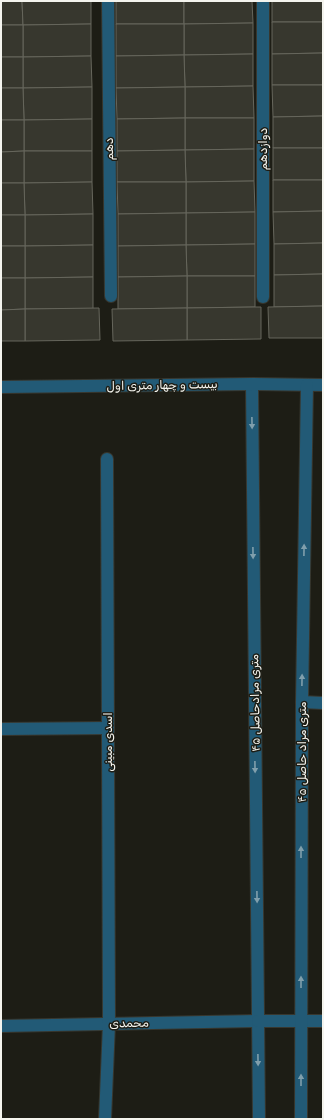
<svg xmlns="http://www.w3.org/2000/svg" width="324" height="1120" font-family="Rubik,'Noto Sans Arabic',sans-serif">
  <rect width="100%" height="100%" fill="#1d1d15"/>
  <g fill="#37372e" stroke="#66665c">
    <polygon points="1,1 22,1 23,25 1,25"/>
    <polygon points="22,1 91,1 91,24 23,25"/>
    <rect x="116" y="1" width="68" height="23"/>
    <polygon points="184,1 252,1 253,23 184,24"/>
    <rect x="272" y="1" width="51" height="21"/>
    <polygon points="272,22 323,22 323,53 272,54"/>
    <polygon points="253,23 253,54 184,55 184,24"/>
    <polygon points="91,24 91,56 23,57 23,25"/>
    <polygon points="116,24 184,24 184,55 116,56"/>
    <rect x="1" y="25" width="22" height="32"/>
    <polygon points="323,53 323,85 272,85 272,54"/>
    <polygon points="253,54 253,86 185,87 184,55"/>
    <polygon points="184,55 185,87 116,88 116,56"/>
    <polygon points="91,56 92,87 23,88 23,57"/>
    <rect x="1" y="57" width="22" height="31"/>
    <polygon points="272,85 323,85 323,116 273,117"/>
    <polygon points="253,86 254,118 185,118 185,87"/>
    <polygon points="92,87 92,119 24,120 23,88"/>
    <polygon points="185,87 185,118 117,119 116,88"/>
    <polygon points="1,88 23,88 24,120 1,120"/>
    <polygon points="323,116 323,148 273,148 273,117"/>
    <polygon points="185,118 254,118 254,149 185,150"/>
    <polygon points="185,118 185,150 117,151 117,119"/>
    <polygon points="92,119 92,151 24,151 24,120"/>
    <polygon points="1,120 24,120 24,151 1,152"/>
    <rect x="273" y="148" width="50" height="32"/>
    <polygon points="254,149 254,181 186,182 185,150"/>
    <polygon points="185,150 186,182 117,182 117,151"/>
    <polygon points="24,151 92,151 92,182 24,183"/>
    <polygon points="24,151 24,183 1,183 1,152"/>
    <polygon points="273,180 323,180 323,211 273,212"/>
    <polygon points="254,181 255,212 186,213 186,182"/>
    <polygon points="92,182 93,214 25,215 24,183"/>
    <polygon points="117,182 186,182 186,213 118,214"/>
    <polygon points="1,183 24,183 25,215 1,215"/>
    <polygon points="323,211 323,243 274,244 273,212"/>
    <polygon points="255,212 255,244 186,245 186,213"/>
    <polygon points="186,213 186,245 118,246 118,214"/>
    <polygon points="93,214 93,245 25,246 25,215"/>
    <rect x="1" y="215" width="24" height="31"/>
    <polygon points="323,243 323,274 274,275 274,244"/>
    <polygon points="255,244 255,276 187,276 186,245"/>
    <polygon points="93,245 93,277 25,278 25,246"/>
    <polygon points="186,245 187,276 118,277 118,246"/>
    <rect x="1" y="246" width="24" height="32"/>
    <polygon points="323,274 323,306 274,307 274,275"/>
    <polygon points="187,276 255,276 255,307 187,308"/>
    <polygon points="187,276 187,308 118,309 118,277"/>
    <polygon points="93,277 93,309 25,309 25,278"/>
    <polygon points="1,278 25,278 25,309 1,310"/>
    <polygon points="323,306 323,338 269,338 268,307"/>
    <polygon points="255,307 261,307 261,339 187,340 187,308"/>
    <polygon points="99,308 100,340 25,341 25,309"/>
    <polygon points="187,308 187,340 113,341 112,309"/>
    <polygon points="25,309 25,341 1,341 1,310"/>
  </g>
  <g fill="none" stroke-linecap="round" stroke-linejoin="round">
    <defs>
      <g id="minor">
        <polyline points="108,1 111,296"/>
        <polyline points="263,1 263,297"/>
        <polyline points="302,702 323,703"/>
        <polyline points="1,729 108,728"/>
        <polyline points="1,1026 258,1021"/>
        <polyline points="105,1119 109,1024 107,459"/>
      </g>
      <g id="tertiary">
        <polyline points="252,384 259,1119"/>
        <polyline points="1,387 252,384 323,385"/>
        <polyline points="258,1021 323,1021"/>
        <polyline points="301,1119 302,702 307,385"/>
      </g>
    </defs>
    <use href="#minor" stroke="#37372f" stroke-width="14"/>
    <use href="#tertiary" stroke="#37372f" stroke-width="14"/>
    <use href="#minor" stroke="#225a76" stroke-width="12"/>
    <use href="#tertiary" stroke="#225a76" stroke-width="12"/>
  </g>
  <defs><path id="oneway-solid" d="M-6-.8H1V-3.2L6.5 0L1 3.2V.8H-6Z"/></defs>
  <g fill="#809fac">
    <use href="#oneway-solid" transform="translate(252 423) rotate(89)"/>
    <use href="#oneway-solid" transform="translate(304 550) rotate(-89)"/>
    <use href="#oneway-solid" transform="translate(253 553) rotate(89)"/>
    <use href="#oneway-solid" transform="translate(302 680) rotate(-89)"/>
    <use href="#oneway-solid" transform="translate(255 767) rotate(89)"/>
    <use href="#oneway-solid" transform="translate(301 852) rotate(-90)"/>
    <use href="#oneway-solid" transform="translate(257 897) rotate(89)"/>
    <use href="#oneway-solid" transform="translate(301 982) rotate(-90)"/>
    <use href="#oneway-solid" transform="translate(258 1060) rotate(89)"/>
    <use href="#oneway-solid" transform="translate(301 1080) rotate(-90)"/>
  </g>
  <g text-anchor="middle" stroke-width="3" stroke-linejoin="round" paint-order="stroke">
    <g font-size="12" fill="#f4f4ee" stroke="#1d1d15">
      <text transform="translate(109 149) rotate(-91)" y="4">دهم</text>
      <text transform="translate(263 149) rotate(-90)" y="4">دوازدهم</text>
      <text transform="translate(162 385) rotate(-1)" y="4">بیست و چهار متری اول</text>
      <text transform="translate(255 703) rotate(-91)" y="4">۴۵ متری مرادحاصل</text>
      <text transform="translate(108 742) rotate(-90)" y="4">اسدی مبینی</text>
      <text transform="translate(302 752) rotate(-90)" y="4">۴۵ متری مراد حاصل</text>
      <text transform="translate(129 1023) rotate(-1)" y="4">محمدی</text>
    </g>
  </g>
  <rect width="324" height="1120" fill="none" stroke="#f4f4ee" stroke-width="4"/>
</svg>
